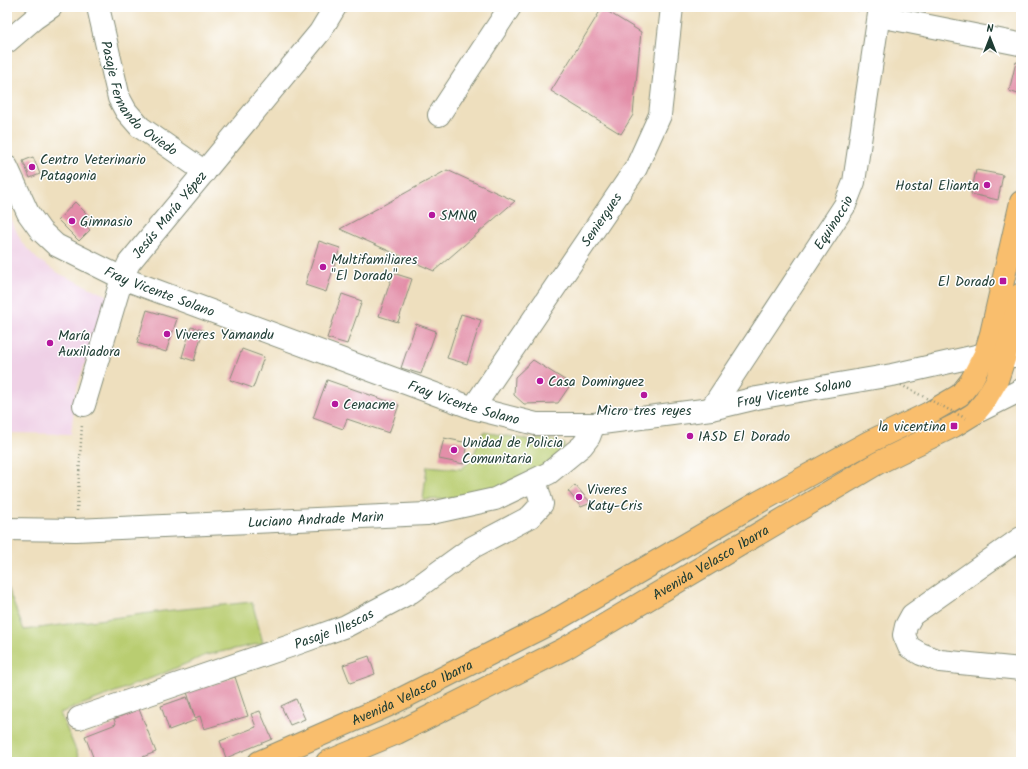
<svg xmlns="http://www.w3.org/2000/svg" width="1028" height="769" font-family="Kalam,sans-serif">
  <rect width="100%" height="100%" fill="#fff"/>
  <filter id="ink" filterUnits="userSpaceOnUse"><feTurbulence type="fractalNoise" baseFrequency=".025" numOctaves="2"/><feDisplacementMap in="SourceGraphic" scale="8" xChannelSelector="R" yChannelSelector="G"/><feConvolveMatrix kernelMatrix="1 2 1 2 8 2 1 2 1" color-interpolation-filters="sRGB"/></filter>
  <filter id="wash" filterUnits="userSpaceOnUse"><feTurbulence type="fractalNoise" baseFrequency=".012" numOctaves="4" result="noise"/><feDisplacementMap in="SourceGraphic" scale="16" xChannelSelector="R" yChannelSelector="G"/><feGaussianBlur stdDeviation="0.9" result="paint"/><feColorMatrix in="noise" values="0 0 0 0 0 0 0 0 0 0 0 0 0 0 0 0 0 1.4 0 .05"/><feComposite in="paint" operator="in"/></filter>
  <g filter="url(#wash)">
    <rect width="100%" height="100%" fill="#eedfbe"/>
    <polygon fill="#efd0e6" points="7,211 22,243 37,259 60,274 108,296 76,390 71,434 7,433"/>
    <g fill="#b9cd71" stroke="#6c8552">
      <polygon points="483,432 531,440 547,439 565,444 562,452 540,469 481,494 445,499 423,500 427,466 461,469 471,461"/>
      <polygon points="7,587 24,630 164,611 252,602 263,643 206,655 162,674 60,713 81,762 7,762"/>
    </g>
    <g id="blocks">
      <g fill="#e38fa9">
        <polygon points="602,8 641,32 633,115 621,134 551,91"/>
        <polygon points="1016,62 1021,63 1021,95 1009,91"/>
        <polygon points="33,157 40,174 30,178 23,161"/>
        <polygon points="447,170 515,201 434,271 340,229"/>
        <polygon points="976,170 1003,175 998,200 971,194"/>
        <polygon points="75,202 90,217 84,223 90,230 79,241 58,220"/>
        <polygon points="319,241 340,248 326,292 305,285"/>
        <polygon points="393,273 412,279 398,322 379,316"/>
        <polygon points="342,294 362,301 347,344 327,338"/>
        <polygon points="147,310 177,319 166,352 137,343"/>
        <polygon points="461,314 481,320 467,364 447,358"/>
        <polygon points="416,324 436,331 421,374 401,368"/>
        <polygon points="191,327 203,330 194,361 182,357"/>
        <polygon points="242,349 264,357 253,388 230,380"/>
        <polygon points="533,360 571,384 558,403 524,404 514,395 515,377"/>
        <polygon points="327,380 399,405 389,433 347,419 343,429 313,418"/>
        <polygon points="444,438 468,443 464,464 439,459"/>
        <polygon points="575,485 591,503 581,507 568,491"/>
        <polygon points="369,656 375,674 350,683 343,665"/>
        <polygon points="235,677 248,716 204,729 200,716 195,718 187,692"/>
        <polygon points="187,697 196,720 169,730 161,706"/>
        <polygon points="296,699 305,719 290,725 281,706"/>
        <polygon points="139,709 156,752 129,762 95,762 85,736 116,724 114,719"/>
        <polygon points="260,711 272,739 226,758 220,741 256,727 251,714"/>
      </g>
    </g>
  </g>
  <g filter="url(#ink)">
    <use href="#blocks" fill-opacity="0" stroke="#868e79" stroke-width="1"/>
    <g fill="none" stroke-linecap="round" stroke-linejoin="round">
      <defs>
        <g id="minor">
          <path id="s1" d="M98,7L119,98L126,111L140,127L205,172"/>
          <polyline points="879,16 1019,44"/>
          <polyline points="7,42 35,18 51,7"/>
          <polyline points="439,115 510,7"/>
          <path id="s2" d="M7,167L28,213L41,231L56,245L122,278L473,408L536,424H594L711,409L757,398L892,375L985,354"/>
          <polyline points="1005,356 1021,356"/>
          <path id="s3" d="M84,405L122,278L129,263L320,32L335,7"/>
          <path id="s4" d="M473,408L636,168L660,115L672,7"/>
          <path id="s5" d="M711,409L845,205L854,182L880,7"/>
          <polyline points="975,413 1021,390"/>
          <path id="s6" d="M7,529L76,530L427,514L495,499L549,473L582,446L589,437L594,424"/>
          <polyline points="1021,538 912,615 906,626 904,635 909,647 921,654 940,661 1021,669"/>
          <path id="s7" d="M79,718L293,645L346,626L411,592L473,547L530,517L542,504L535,480"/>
        </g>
        <g id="major">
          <path id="s8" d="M259,762L387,706L549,624L759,502L869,442L929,413L960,395L971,381L985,354L991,334L1021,202"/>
          <path id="s9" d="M327,762L397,733L564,649L878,463L954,426L975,413L984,402L997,380L1005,356L1021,294"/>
        </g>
      </defs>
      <use href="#minor" stroke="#868e79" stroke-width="24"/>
      <use href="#major" stroke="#868e79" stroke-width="24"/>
      <g stroke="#868e79" stroke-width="2.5" stroke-dasharray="1 3" stroke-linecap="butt">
        <polyline points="846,7 861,11"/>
        <polyline points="77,511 82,424"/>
      </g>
      <use href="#minor" stroke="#fff" stroke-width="22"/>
      <use href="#major" stroke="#f9be6d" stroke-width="22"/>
      <polyline stroke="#868e79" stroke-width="2.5" stroke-dasharray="1 3" stroke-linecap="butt" points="901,385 967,419"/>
    </g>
  </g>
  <g fill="#b5179e" stroke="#fff" stroke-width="1.5">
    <circle cx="32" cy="167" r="4"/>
    <circle cx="987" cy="185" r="4"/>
    <circle cx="432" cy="215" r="4"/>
    <circle cx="72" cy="221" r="4"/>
    <circle cx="323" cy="267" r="4"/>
    <rect x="999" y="277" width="8" height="8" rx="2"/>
    <circle cx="167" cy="334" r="4"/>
    <circle cx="50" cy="343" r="4"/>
    <circle cx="540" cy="381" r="4"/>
    <circle cx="644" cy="395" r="4"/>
    <circle cx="335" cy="404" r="4"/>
    <rect x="950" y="422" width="8" height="8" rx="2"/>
    <circle cx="690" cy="436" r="4"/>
    <circle cx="454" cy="450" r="4"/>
    <circle cx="579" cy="497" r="4"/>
  </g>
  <g text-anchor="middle" stroke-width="3" stroke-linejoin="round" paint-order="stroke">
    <g font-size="14" fill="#1f3d34" stroke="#fff">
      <text dy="5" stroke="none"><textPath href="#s1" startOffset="104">Pasaje Fernando Oviedo</textPath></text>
      <text dy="5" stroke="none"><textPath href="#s3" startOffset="212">Jesús María Yépez</textPath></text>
      <text dy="5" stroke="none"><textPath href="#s4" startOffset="228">Seniergues</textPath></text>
      <text dy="5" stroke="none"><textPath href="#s5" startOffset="223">Equinoccio</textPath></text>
      <text dy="5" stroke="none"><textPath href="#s2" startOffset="207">Fray Vicente Solano</textPath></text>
      <text dy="5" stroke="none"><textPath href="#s2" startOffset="867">Fray Vicente Solano</textPath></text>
      <text dy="5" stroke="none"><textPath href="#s2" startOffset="531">Fray Vicente Solano</textPath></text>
      <text dy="5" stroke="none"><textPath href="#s6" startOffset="309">Luciano Andrade Marin</textPath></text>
      <text dy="5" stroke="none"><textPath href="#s9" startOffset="433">Avenida Velasco Ibarra</textPath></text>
      <text dy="5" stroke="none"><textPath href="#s7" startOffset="270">Pasaje Illescas</textPath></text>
      <text dy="5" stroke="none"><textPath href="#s8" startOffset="168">Avenida Velasco Ibarra</textPath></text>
    </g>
    <g font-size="14" fill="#1f3d34" stroke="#fff" text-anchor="start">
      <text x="40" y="164">Centro Veterinario<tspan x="40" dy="16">Patagonia</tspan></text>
      <text x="979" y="190" text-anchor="end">Hostal Elianta</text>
      <text x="440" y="220">SMNQ</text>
      <text x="80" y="226">Gimnasio</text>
      <text x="331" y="264">Multifamiliares<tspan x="331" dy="16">"El Dorado"</tspan></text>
      <text x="995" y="286" text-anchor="end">El Dorado</text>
      <text x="175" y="339">Viveres Yamandu</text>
      <text x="58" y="340">María<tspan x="58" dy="16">Auxiliadora</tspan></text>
      <text x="548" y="386">Casa Dominguez</text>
      <text x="343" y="409">Cenacme</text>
      <text x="644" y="415" text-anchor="middle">Micro tres reyes</text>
      <text x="946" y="431" text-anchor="end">la vicentina</text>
      <text x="698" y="441">IASD El Dorado</text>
      <text x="462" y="447">Unidad de Policia<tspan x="462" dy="16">Comunitaria</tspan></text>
      <text x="587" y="494">Viveres<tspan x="587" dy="16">Katy-Cris</tspan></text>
    </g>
  </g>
  <rect width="1028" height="769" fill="none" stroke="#fff" stroke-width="24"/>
  <g transform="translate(990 38)" stroke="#ffffff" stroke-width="3" paint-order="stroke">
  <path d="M0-3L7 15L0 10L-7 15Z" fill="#1f3d34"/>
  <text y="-6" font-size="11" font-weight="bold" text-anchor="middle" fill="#1f3d34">N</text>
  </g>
</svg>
